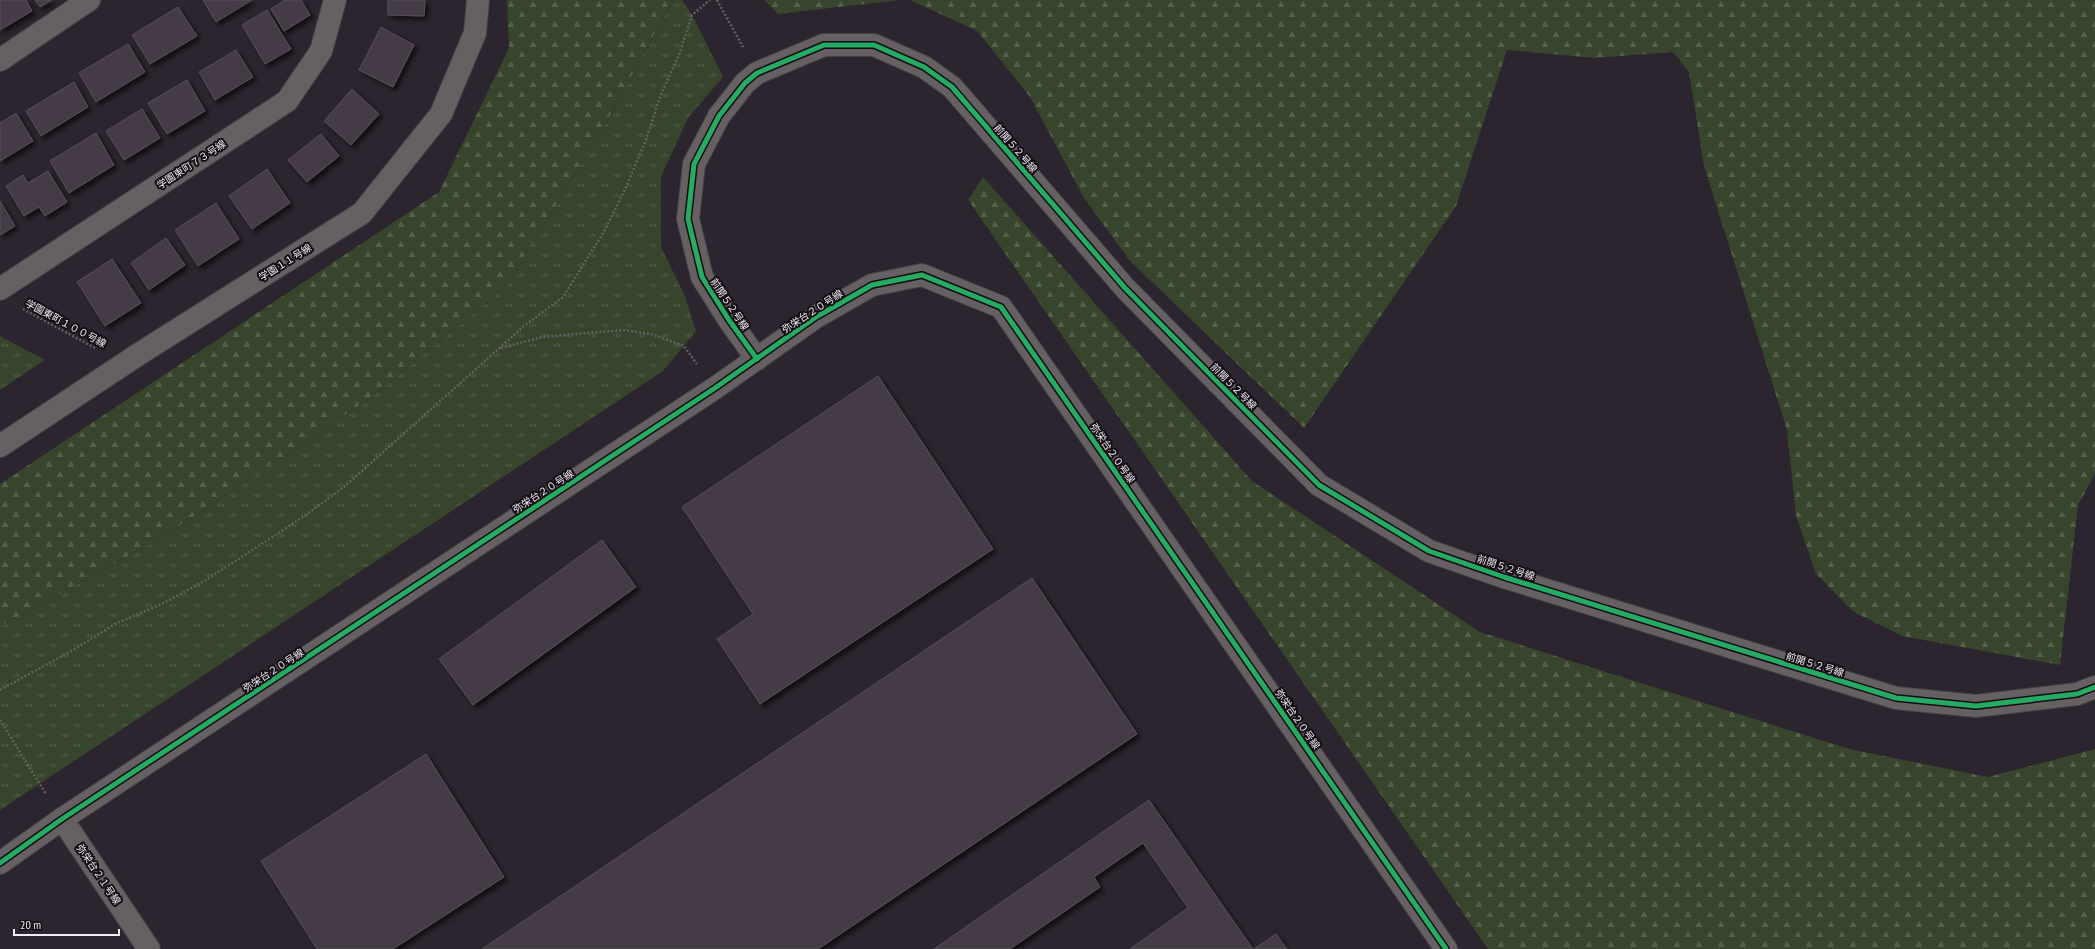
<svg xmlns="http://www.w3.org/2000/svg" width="2095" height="949" font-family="'PT Sans Narrow','Noto Sans JP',sans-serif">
  <defs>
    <pattern id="forest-firs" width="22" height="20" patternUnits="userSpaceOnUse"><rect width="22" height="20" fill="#36452b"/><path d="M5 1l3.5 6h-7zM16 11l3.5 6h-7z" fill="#54604a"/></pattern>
    <pattern id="park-tufts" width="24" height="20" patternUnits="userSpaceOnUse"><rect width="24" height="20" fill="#36452b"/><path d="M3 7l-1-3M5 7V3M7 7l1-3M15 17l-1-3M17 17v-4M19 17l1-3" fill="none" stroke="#54604a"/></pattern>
    <filter id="shadow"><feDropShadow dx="3.5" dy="3.5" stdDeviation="2" flood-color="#0009"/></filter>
  </defs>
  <rect width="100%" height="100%" fill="#2c242e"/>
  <g fill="url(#forest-firs)">
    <polygon points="507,0 673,0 607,121 507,286 366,401 161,538 0,626 0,484 439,192 509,48"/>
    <polygon points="764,0 900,0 778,14"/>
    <polygon points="910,0 2095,0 2095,474 2078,505 2060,665 1902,636 1854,612 1816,574 1796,516 1787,430 1704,166 1689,72 1673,52 1595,58 1507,50 1456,206 1304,428 1130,261 1084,198 1030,97 977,31"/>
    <polygon points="983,177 1252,481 1480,632 1849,749 1988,777 2095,749 2095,949 1488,949 968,200"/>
  </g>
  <g fill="url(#park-tufts)">
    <polygon points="673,0 682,0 692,15 723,77 688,118 661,177 661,247 685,296 696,331 663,371 0,810 0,626 161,538 366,401 507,286 607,121"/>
    <polygon points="0,336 45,360 0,390"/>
  </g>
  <g fill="#453b47" stroke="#564f57" filter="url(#shadow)">
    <polygon points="0,0 26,0 32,11 0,30"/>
    <polygon points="35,0 52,0 40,7"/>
    <polygon points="203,0 252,0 216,22"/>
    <polygon points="285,0 301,0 310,15 284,31 271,9"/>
    <polygon points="388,0 425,0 424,16 388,15"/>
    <polygon points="178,7 197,36 150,64 132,35"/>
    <polygon points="267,10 291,49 265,64 242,25"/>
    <polygon points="381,27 414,45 393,87 359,70"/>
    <polygon points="128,44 145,72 96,102 79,73"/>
    <polygon points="236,50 253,77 215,100 199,72"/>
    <polygon points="187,80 205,111 167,134 148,103"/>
    <polygon points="74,82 88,107 41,136 26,111"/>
    <polygon points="352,89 379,114 351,145 324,121"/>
    <polygon points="142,109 160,138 124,160 106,131"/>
    <polygon points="16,113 33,141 0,161 0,123"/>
    <polygon points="96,133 114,165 69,193 50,161"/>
    <polygon points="321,134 339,156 307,182 288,160"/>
    <polygon points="267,169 290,203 252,229 229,196"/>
    <polygon points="48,171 67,202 45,216 39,207 24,216 6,186 23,175 28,183"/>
    <polygon points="0,201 15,226 0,235"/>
    <polygon points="216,203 239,239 198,266 175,230"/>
    <polygon points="166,238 185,265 149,290 131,263"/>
    <polygon points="112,259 141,303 105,326 77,282"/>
    <polygon points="878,376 993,549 760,704 717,639 753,614 682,507"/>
    <polygon points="602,540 636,587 473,705 439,659"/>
    <polygon points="1032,578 1137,734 818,949 482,949"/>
    <polygon points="426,754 504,877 393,949 317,949 261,861"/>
    <polygon points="1149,800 1253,949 1130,949 1188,908 1143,843 1094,877 1100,887 1010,949 934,949"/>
    <polygon points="1276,934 1287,949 1254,949"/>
  </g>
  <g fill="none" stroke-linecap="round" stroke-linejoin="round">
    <defs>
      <g id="minor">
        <polyline points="0,60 89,0"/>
        <polyline points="0,289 287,101 321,51 335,0"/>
        <polyline points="757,359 729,320 702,277 688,219 694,164 719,116 745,83 757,73 824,45 874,45 924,67 952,87 1125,288 1319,485 1429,551 1504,577 1896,698 1976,706 2077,694 2095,687"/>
      </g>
      <g id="tertiary">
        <polyline points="0,446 139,354 362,213 441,114 475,33 478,0"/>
        <polyline points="62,819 149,949"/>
        <polyline points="0,863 62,819 715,388 816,317 872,285 922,275 1001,307 1446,949"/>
      </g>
    </defs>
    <use href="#minor" stroke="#474149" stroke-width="24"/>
    <use href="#tertiary" stroke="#474149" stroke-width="24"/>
    <g stroke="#656064" stroke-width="2.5" stroke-dasharray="2 2" stroke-linecap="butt">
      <polyline points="717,0 743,47"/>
      <polyline points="23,309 95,348"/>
      <polyline points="501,348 542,337 623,330 651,334 684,346 697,364"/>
      <polyline points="0,690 73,650 115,624 162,604 206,580 300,519 344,487 524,326 563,297 605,230 626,187 646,140 661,94 679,55 692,15 710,0"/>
      <polyline points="0,720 46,794"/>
    </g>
    <use href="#minor" stroke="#666063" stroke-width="22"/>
    <use href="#tertiary" stroke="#666063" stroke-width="22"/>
    <defs>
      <g id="cycleway">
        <polyline points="757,359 729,320 702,277 688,219 694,164 719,116 745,83 757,73 824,45 874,45 924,67 952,87 1125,288 1319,485 1429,551 1504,577 1896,698 1976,706 2077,694 2095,687"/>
        <polyline points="0,863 62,819 715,388 816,317 872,285 922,275 1001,307 1446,949"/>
      </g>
    </defs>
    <use href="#cycleway" stroke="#130d14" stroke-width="8"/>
    <use href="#cycleway" stroke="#26ab63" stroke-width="5"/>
  </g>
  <g text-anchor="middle" stroke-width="4" stroke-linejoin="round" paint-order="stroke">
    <g font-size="10" fill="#f3eaf5" stroke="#130d14">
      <text transform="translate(1016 148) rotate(49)" y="4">前開５２号線</text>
      <text transform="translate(191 164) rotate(-33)" y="4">学園東町７３号線</text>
      <text transform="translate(285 262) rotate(-32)" y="4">学園１１号線</text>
      <text transform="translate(730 304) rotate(56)" y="4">前開５２号線</text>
      <text transform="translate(812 311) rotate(-33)" y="4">弥栄台２０号線</text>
      <text transform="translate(66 323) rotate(28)" y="4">学園東町１００号線</text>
      <text transform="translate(1234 386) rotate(45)" y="4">前開５２号線</text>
      <text transform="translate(1113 453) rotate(55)" y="4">弥栄台２０号線</text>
      <text transform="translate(543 491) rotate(-33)" y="4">弥栄台２０号線</text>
      <text transform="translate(1506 567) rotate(18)" y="4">前開５２号線</text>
      <text transform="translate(1815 664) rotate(17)" y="4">前開５２号線</text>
      <text transform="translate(273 670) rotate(-33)" y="4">弥栄台２０号線</text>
      <text transform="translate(1298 719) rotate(55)" y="4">弥栄台２０号線</text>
      <text transform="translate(99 874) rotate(56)" y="4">弥栄台２１号線</text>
    </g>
  </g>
  <path d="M14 929v6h105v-6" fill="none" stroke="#f3eaf5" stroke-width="2"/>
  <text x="20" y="929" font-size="12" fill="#f3eaf5" stroke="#130d14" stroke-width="3" paint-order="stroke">20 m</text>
</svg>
